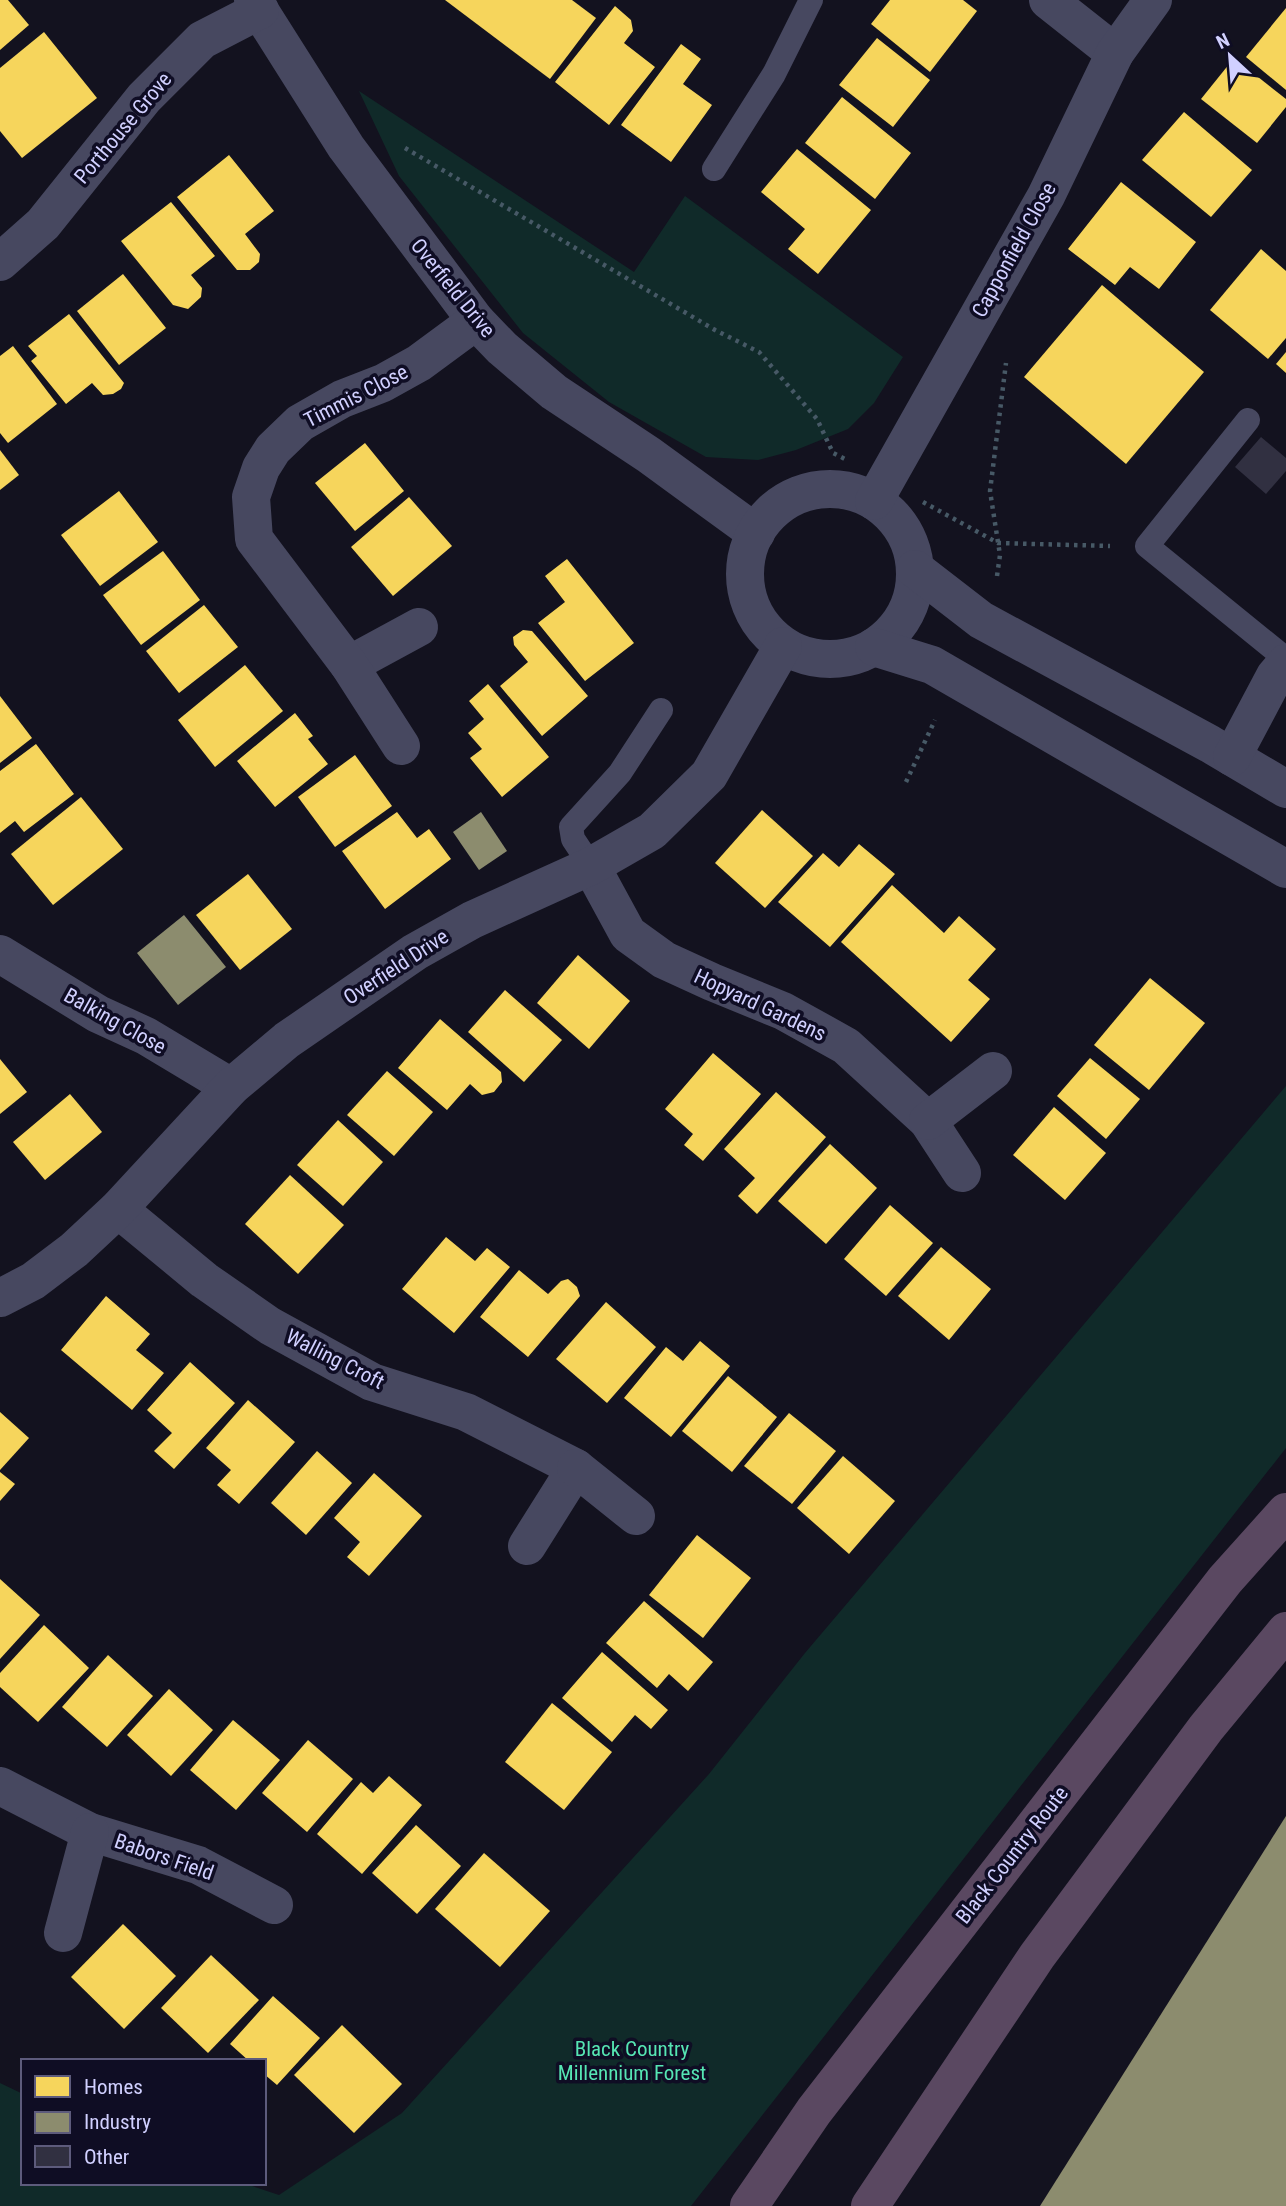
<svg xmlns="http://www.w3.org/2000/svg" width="1286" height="2206" font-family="'Roboto Condensed',sans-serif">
  <rect width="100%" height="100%" fill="#13121f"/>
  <g fill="#102a29">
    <polygon points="359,91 634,272 685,196 903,357 874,403 848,429 796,450 758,460 706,457 609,402 523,333 399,176"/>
    <polygon points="1286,1086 1286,1448 691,2206 0,2206 0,2083 23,2094 23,2183 243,2183 279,2195 402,2113 709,1774 805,1653"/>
  </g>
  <g fill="#f6d55c">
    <polygon points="0,0 8,0 29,25 0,50"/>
    <polygon points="445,0 572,0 596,18 550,79"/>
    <polygon points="890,0 963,0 977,11 930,72 871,24"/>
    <polygon points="615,6 631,20 633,31 624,43 655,67 609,125 555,82"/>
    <polygon points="1286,8 1286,90 1246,57"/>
    <polygon points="44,32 97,98 22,158 0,131 0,68"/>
    <polygon points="877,38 930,80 893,127 839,85"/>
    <polygon points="681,44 701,59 683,84 712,105 671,162 621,125"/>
    <polygon points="1234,58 1286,99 1286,107 1257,143 1201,99"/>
    <polygon points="842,97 911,153 875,199 805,143"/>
    <polygon points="1184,112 1252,170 1211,217 1142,160"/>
    <polygon points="797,149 871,210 818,274 788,249 805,229 761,192"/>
    <polygon points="229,155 274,211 245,234 260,254 259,262 250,270 237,270 177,197"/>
    <polygon points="1121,182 1196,242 1159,289 1130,267 1115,285 1068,249"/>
    <polygon points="171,202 215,256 191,275 202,288 201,297 188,309 173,305 121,241"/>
    <polygon points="1261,249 1286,271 1286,338 1268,359 1210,310"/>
    <polygon points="123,274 166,328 119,365 77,311"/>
    <polygon points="1102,285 1204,372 1126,464 1024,377"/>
    <polygon points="69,314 124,383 121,389 113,394 103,395 92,383 66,404 31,361 37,356 28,346"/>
    <polygon points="13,346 57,404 8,443 0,433 0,356"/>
    <polygon points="1286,352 1286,373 1276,364"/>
    <polygon points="365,443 404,491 355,531 315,483"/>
    <polygon points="0,450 19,475 0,490"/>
    <polygon points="119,491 158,542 100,586 61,535"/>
    <polygon points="409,497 452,546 393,596 351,547"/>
    <polygon points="163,551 200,600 141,645 103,595"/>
    <polygon points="567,559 634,643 585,681 538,623 565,602 545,576"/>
    <polygon points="204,605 238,647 179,693 146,651"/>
    <polygon points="523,630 532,631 588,696 542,736 500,686 528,662 514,645 513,637"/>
    <polygon points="245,665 283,711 215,767 178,720"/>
    <polygon points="488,684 549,757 502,797 470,758 482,749 468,733 484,719 469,701"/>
    <polygon points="0,696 32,738 0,763"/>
    <polygon points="295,713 313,736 308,739 328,764 275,807 237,761"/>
    <polygon points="36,744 74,794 24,832 15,821 0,833 0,771"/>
    <polygon points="355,755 392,806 335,847 298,797"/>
    <polygon points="81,797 123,849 53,905 11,854"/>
    <polygon points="762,810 813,856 765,908 715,863"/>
    <polygon points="397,812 417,838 429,829 451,859 385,909 342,851"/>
    <polygon points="859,844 895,874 830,947 778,902 823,853 839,867"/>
    <polygon points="248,874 292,929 240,970 196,915"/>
    <polygon points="892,885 944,933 959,916 996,949 968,980 990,999 951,1042 841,942"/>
    <polygon points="578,955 630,1001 589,1049 537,1003"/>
    <polygon points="1150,978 1205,1023 1149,1090 1094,1045"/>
    <polygon points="505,990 562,1040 524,1082 468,1032"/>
    <polygon points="440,1019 501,1072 502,1082 494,1092 482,1095 470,1084 447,1110 398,1068"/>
    <polygon points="713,1053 761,1094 703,1161 684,1145 693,1134 665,1109"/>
    <polygon points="1090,1058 1140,1099 1106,1139 1057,1096"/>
    <polygon points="0,1059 27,1092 0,1114"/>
    <polygon points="387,1071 433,1112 394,1156 347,1115"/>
    <polygon points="776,1092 826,1137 757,1214 738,1196 755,1178 724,1149"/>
    <polygon points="70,1094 102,1132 45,1180 13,1142"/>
    <polygon points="1054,1107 1106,1153 1065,1200 1013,1155"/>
    <polygon points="338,1120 383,1162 343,1206 297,1165"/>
    <polygon points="830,1144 877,1188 826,1244 778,1201"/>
    <polygon points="290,1175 344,1225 298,1274 245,1224"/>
    <polygon points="890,1205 933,1243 886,1296 844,1259"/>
    <polygon points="446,1237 475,1261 487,1248 510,1267 454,1333 402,1289"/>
    <polygon points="941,1247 991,1289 949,1340 898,1296"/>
    <polygon points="519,1270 548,1294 561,1281 568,1279 577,1287 580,1296 528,1357 480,1317"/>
    <polygon points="106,1296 150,1334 136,1350 164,1373 132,1410 61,1350"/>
    <polygon points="606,1302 656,1347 607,1403 556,1359"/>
    <polygon points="700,1341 730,1366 671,1437 624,1398 666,1347 683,1361"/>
    <polygon points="190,1362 235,1403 174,1469 154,1451 172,1433 147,1410"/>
    <polygon points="728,1376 777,1417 732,1472 682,1431"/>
    <polygon points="248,1400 295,1442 239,1504 217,1485 231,1470 206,1448"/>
    <polygon points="0,1412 29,1438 0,1470"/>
    <polygon points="789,1413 836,1451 792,1504 744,1466"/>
    <polygon points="317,1451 352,1483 306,1535 271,1503"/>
    <polygon points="843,1456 895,1501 849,1554 797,1508"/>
    <polygon points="0,1472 15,1484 0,1501"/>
    <polygon points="374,1473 422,1516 369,1576 347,1557 360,1542 334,1518"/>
    <polygon points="697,1535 751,1578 703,1638 649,1595"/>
    <polygon points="0,1579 40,1615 0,1659"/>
    <polygon points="644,1601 713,1662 688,1691 669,1674 657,1688 606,1643"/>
    <polygon points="44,1625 89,1668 38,1722 0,1687 0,1673"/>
    <polygon points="602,1652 668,1710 651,1729 635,1715 612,1742 562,1698"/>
    <polygon points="108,1655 153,1696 107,1747 62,1707"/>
    <polygon points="169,1689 213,1730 171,1776 127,1735"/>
    <polygon points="552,1703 612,1752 564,1810 505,1762"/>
    <polygon points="233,1720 280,1760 236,1810 190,1770"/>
    <polygon points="308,1740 353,1779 307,1832 262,1793"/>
    <polygon points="389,1776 422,1805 362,1874 317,1834 361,1782 373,1793"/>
    <polygon points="416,1825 461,1866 417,1914 372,1873"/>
    <polygon points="484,1853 550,1911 500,1967 435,1909"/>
    <polygon points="123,1924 176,1976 124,2029 71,1977"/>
    <polygon points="211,1955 259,2000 208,2053 161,2008"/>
    <polygon points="273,1996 320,2038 277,2085 264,2074 264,2061 249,2061 230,2044"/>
    <polygon points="342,2025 402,2084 354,2133 294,2075"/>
  </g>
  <g fill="#8c8c6e">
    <polygon points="481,812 507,851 479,870 453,832"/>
    <polygon points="184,915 226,967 178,1005 137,953"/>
    <polygon points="1286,1816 1286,2206 1040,2206"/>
  </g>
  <polygon fill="#313041" points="1261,437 1286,458 1286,471 1266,494 1235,467"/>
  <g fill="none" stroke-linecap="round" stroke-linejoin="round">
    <g stroke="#475966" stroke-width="4.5" stroke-dasharray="3.5 5" stroke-linecap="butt">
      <polyline points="405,148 715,330 759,352 817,419 833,453 845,459"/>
      <polyline points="923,502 998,543 1110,546"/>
      <polyline points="997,576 1000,555 990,491 1006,363"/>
      <polyline points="906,782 935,720"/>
    </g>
    <g stroke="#474860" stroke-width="24">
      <polyline points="714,169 774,74 811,0"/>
      <polyline points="1248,420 1147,546 1286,659"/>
      <polyline points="591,866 573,839 571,827 620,773 661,710"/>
    </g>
    <g stroke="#474860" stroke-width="38">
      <polyline points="253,0 346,147 476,321 502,348 554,392 649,455 756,533"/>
      <polyline points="1048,0 1115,53"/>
      <polyline points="0,262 43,224 144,98 202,40 260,10"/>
      <circle cx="830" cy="574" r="85"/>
      <polyline points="874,501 1046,196 1115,53 1153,0"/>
      <polyline points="915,569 981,620 1210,744 1286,789"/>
      <polyline points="874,647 932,665 1286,869"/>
      <polyline points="349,665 419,627"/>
      <polyline points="401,746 349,665 254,539 251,497 261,468 273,449 300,423 342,399 383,383 419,363 476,321"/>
      <polyline points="1232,757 1275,676 1286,663"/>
      <polyline points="591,866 628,934 664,960 712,982 783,1011 846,1046 928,1121 962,1173"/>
      <polyline points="0,954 98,1014 146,1036 231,1087"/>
      <polyline points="928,1121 993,1071"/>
      <polyline points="118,1209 204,1280 270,1326 372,1382 466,1412 576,1468 527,1546"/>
      <polyline points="0,1298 33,1281 74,1250 118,1209 231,1087 287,1040 415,952 472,920 591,866 652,831 709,775 783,646"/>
      <polyline points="576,1468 636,1516"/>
      <polyline points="0,1786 90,1832 198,1865 274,1905"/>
      <polyline points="63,1933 90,1832"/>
    </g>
    <g stroke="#5a4861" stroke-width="38">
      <polyline points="749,2206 814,2111 1225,1580 1286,1512"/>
      <polyline points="870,2206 1037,1956 1206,1728 1286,1631"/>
    </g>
  </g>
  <g text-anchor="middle" stroke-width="7" stroke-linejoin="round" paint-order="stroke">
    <g font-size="21" fill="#d1d0ff" stroke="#0f0d24">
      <text transform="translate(123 128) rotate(-50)" y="7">Porthouse Grove</text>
      <text transform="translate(1014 250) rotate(-61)" y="7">Capponfield Close</text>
      <text transform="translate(453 288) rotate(51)" y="7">Overfield Drive</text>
      <text transform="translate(356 396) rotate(-27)" y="7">Timmis Close</text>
      <text transform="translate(396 967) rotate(-33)" y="7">Overfield Drive</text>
      <text transform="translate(760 1005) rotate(25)" y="7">Hopyard Gardens</text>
      <text transform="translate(115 1021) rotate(29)" y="7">Balking Close</text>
      <text transform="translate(335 1359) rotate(27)" y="7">Walling Croft</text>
      <text transform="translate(1012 1855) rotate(-52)" y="7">Black Country Route</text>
      <text transform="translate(164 1857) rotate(19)" y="7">Babors Field</text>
    </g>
    <g font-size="21" fill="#56e5b3" stroke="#0f0d24">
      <text x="632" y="2056">Black Country<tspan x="632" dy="24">Millennium Forest</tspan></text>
    </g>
  </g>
  <rect x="21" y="2059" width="245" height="126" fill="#0f0d24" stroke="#5d5b7c" stroke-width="2"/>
  <rect x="35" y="2076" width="35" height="21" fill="#f6d55c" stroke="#5d5b7c" stroke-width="2"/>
  <text x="84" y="2094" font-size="21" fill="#d1d0ff">Homes</text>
  <rect x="35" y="2112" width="35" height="21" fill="#8c8c6e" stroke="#5d5b7c" stroke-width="2"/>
  <text x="84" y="2129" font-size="21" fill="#d1d0ff">Industry</text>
  <rect x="35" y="2146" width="35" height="21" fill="#313041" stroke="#5d5b7c" stroke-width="2"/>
  <text x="84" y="2164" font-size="21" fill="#d1d0ff">Other</text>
  <g transform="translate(1230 56) rotate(334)" stroke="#0f0d24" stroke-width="5" paint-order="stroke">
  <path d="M0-5L12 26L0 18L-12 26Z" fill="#d1d0ff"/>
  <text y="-10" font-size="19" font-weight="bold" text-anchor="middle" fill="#d1d0ff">N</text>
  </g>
</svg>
